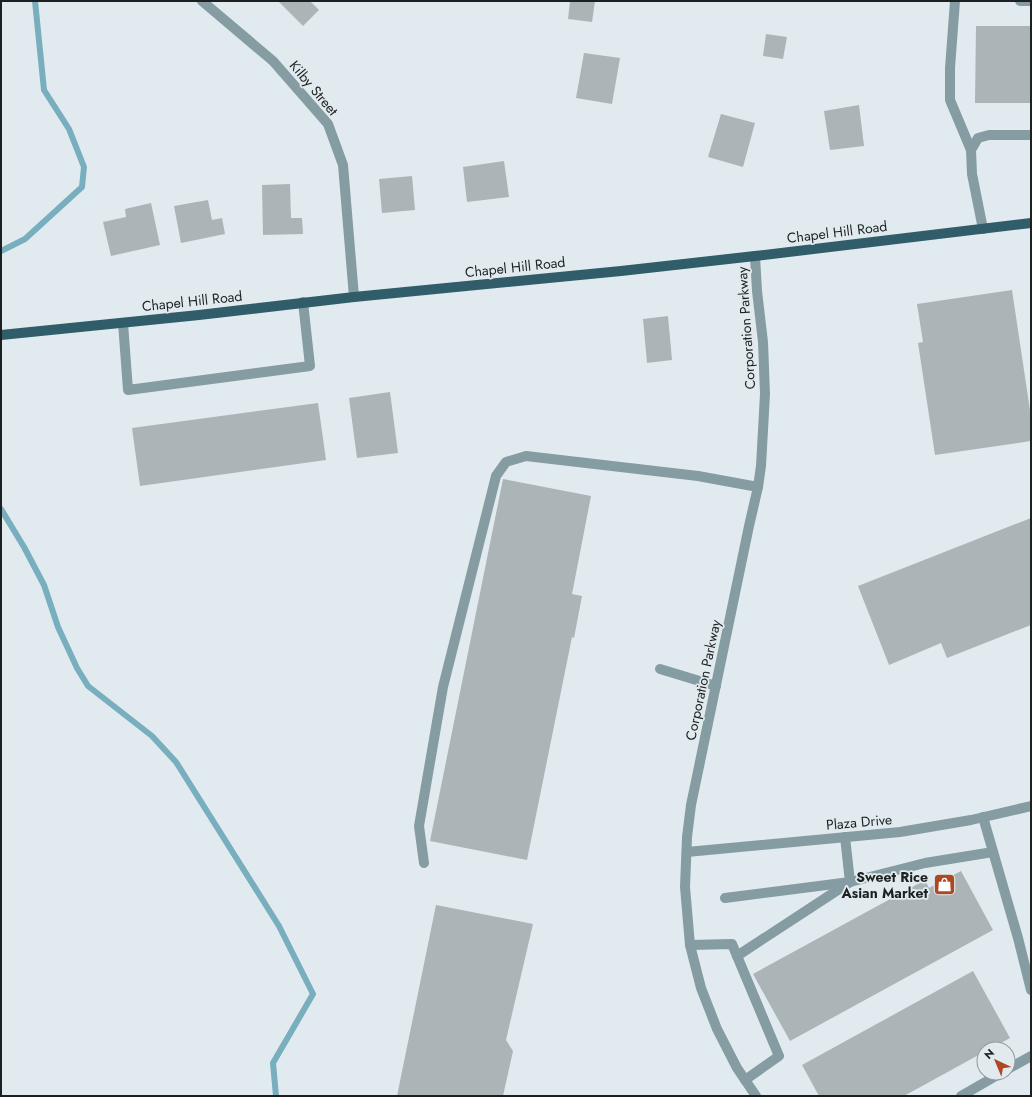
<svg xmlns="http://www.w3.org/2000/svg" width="1032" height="1097" font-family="Jost,sans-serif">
  <rect width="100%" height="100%" fill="#e1ebef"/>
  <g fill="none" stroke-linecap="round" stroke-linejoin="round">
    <g stroke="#78aebe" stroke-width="6">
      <polyline points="1,251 25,239 82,187 84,167 69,129 44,90 35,1"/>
      <polyline points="1,509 24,547 44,585 58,627 77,668 88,686 152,736 176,762 279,926 313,994 273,1063 276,1096"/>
    </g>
  </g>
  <g fill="#abb5b8">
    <polygon points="278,1 310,1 319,10 303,26"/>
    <polygon points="570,1 595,1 592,22 568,19"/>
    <polygon points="976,26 1031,26 1031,103 975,103"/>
    <polygon points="766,34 787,37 783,59 763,56"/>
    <polygon points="584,53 620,58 612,104 576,98"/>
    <polygon points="859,105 864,146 830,150 824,111"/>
    <polygon points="721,114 755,123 743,167 708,157"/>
    <polygon points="504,161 509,197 467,202 463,167"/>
    <polygon points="412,176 415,210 382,213 379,179"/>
    <polygon points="290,184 291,218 302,218 303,234 263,235 262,185"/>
    <polygon points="208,200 212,220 222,218 225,234 181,243 174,206"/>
    <polygon points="151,203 160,245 111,256 103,222 126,217 125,209"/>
    <polygon points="1012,290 1031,417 1031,441 935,455 918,343 923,342 917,304"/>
    <polygon points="668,316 672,360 647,363 643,319"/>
    <polygon points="390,392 398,453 357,458 349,398"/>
    <polygon points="318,403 326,460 140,486 132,428"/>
    <polygon points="503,479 591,496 572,594 582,596 574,638 572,637 527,860 430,841"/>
    <polygon points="1031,518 1031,625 947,658 941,643 889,665 858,586"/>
    <polygon points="961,871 993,930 790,1041 753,974 925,880 929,888"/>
    <polygon points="436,905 533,924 506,1040 513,1051 503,1096 397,1096"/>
    <polygon points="973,971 1010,1038 990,1049 984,1049 984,1052 904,1096 819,1096 802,1065"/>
  </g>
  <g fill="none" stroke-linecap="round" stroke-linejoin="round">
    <g stroke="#869ca3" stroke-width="10">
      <polyline points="202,1 273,61 328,124 343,165 354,297"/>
      <polyline points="955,1 950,68 950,100 971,150"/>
      <polyline points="1020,1 1031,1"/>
      <polyline points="983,229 972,174 971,150 978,138 989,135 1031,135"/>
      <polyline points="755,256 757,291 763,342 765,394 761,466 758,487 749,526 691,805 687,837 685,887 690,945 701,988 717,1029 737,1068 756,1096"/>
      <polyline points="123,323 128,390 310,366 303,302"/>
      <polyline points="660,669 716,686"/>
      <polyline points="983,817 1018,938 1031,990"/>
      <polyline points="687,852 900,832 971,820 1031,806"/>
      <polyline points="424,863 419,826 443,687 496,476 506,462 526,456 698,476 758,487"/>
      <polyline points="725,898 850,882 925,863 993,852"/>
      <polyline points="690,945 732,944 779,1056 745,1080"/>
      <polyline points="737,956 850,882 845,837"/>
      <polyline points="1008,1069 1031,1056"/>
      <polyline points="961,1096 1001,1073"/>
    </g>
    <polyline stroke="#315c69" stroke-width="10" points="1,335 199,315 354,297 621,271 755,256 1031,223"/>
  </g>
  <defs>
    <symbol id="shop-square" viewBox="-11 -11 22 22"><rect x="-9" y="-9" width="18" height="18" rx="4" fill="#ae4722" stroke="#e1ebef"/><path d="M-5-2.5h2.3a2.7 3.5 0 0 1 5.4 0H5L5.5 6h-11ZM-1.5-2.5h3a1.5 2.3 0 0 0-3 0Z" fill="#fff"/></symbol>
  </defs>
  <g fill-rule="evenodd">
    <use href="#shop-square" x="932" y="872" width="25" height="25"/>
  </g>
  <g text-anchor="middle" stroke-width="3.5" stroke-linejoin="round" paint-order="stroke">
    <g font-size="14" fill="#1c2021" stroke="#e1ebef">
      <text transform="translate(314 88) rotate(50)" y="5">Kilby Street</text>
      <text transform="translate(837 232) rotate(-7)" y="5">Chapel Hill Road</text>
      <text transform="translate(515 267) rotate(-6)" y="5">Chapel Hill Road</text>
      <text transform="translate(192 301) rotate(-6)" y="5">Chapel Hill Road</text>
      <text transform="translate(746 328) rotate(-94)" y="5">Corporation Parkway</text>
      <text transform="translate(703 680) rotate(-78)" y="5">Corporation Parkway</text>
      <text transform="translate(859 822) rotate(-5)" y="5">Plaza Drive</text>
    </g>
    <g font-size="14" font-weight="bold" fill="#1c2021" stroke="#e1ebef" text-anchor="end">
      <text x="928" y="882">Sweet Rice<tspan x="928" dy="16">Asian Market</tspan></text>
    </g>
  </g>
  <rect width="1032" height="1097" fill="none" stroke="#1c2021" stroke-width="4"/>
  <g transform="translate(996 1061) rotate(316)"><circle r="19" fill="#e1ebef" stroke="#929a9d"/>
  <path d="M0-3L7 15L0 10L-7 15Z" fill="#ae4722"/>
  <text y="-6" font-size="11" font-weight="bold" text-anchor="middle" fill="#1c2021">N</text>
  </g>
</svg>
